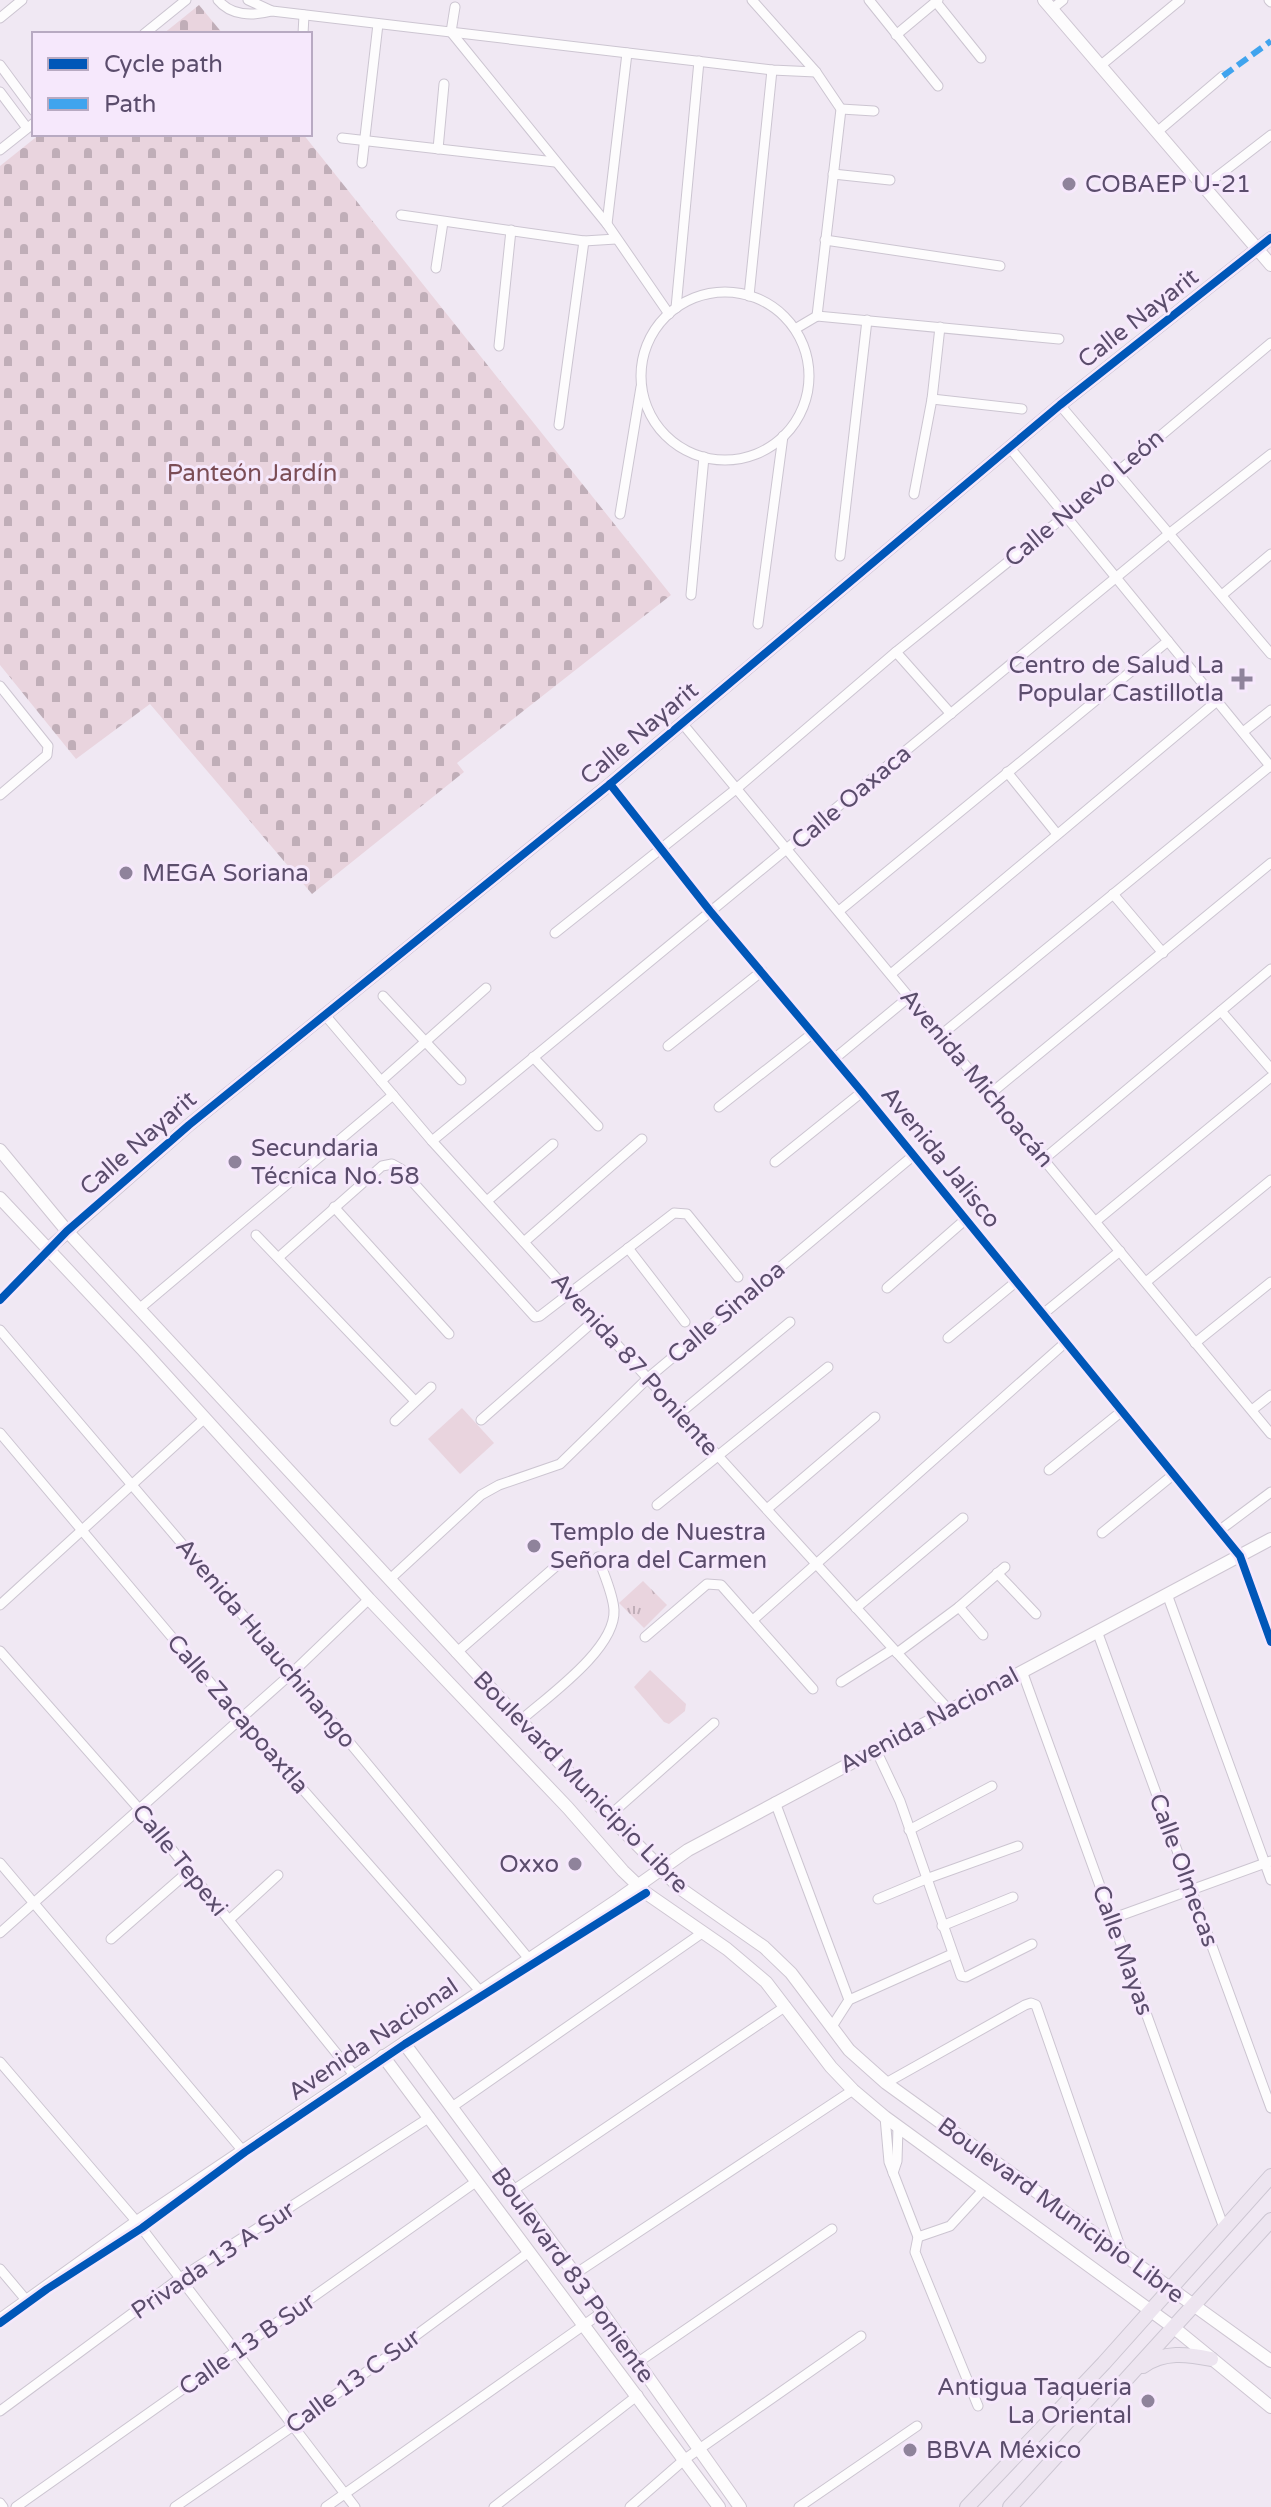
<svg xmlns="http://www.w3.org/2000/svg" width="1271" height="2507" font-family="'Varela Round',sans-serif">
  <defs>
    <pattern id="cemetery-stones" width="16" height="16" patternUnits="userSpaceOnUse" patternTransform="scale(2)"><rect width="16" height="16" fill="#e9d4de"/><path d="M2 7V4a2 2 0 0 1 4 0v3zM10 15v-3a2 2 0 0 1 4 0v3z" fill="#c0aeb8"/></pattern>
    <pattern id="park-tufts" width="24" height="20" patternUnits="userSpaceOnUse" patternTransform="scale(2)"><rect width="24" height="20" fill="#e9d4de"/><path d="M3 7l-1-3M5 7V3M7 7l1-3M15 17l-1-3M17 17v-4M19 17l1-3" fill="none" stroke="#c0aeb8"/></pattern>
  </defs>
  <rect width="100%" height="100%" fill="#f0e8f3"/>
  <g fill="url(#cemetery-stones)">
    <polygon points="199,5 223,34 163,34"/>
    <polygon points="40,134 303,134 671,595 457,763 464,772 312,894 150,704 76,759 0,665 0,166"/>
  </g>
  <polygon fill="url(#park-tufts)" points="643,1581 667,1605 644,1628 619,1603"/>
  <g fill="#e9d4de">
    <polygon points="462,1408 494,1443 460,1474 428,1439"/>
    <polygon points="650,1670 686,1704 685,1711 669,1724 664,1722 634,1687"/>
  </g>
  <g fill="none" stroke-linecap="round" stroke-linejoin="round">
    <defs>
      <g id="street">
        <path d="M218,0C231,16 253,16 272,11"/>
        <polyline points="248,0 272,11 772,70 816,72"/>
        <polyline points="752,0 816,72 841,109 817,316"/>
        <polyline points="869,0 938,86"/>
        <polyline points="1269,0 1271,2"/>
        <polyline points="936,2 981,58"/>
        <polyline points="455,7 451,32 607,224 669,314"/>
        <polyline points="1052,9 1063,0"/>
        <polyline points="0,18 22,0"/>
        <polyline points="144,34 186,0"/>
        <polyline points="303,34 304,15"/>
        <polyline points="896,35 938,0"/>
        <polyline points="0,65 34,111"/>
        <polyline points="1100,66 1180,0"/>
        <polyline points="0,92 27,128"/>
        <polyline points="841,109 874,111"/>
        <polyline points="1157,132 1223,76"/>
        <polyline points="342,138 555,162"/>
        <polyline points="438,149 444,84"/>
        <polyline points="0,150 34,123"/>
        <polyline points="362,163 378,24"/>
        <polyline points="833,174 890,180"/>
        <polyline points="1205,186 1271,135"/>
        <polyline points="401,215 584,241 616,239"/>
        <polyline points="607,224 627,53"/>
        <polyline points="825,240 1000,266"/>
        <polyline points="436,268 443,222"/>
        <circle cx="725" cy="376" r="84"/>
        <polyline points="749,296 772,70"/>
        <polyline points="676,308 699,61"/>
        <polyline points="817,316 1059,339"/>
        <polyline points="795,329 817,316"/>
        <polyline points="499,346 511,230"/>
        <polyline points="932,399 1022,409"/>
        <polyline points="1060,405 1271,654"/>
        <polyline points="559,425 584,241"/>
        <polyline points="1010,448 1271,767"/>
        <polyline points="914,494 932,399 940,327"/>
        <polyline points="620,514 641,387"/>
        <polyline points="840,556 867,320"/>
        <polyline points="691,595 704,457"/>
        <polyline points="1222,595 1271,554"/>
        <polyline points="758,624 783,436"/>
        <polyline points="896,652 951,714"/>
        <polyline points="0,686 48,746 47,755 0,795"/>
        <polyline points="682,723 1271,1434"/>
        <polyline points="1243,732 1271,710"/>
        <polyline points="1007,772 1057,834"/>
        <polyline points="610,784 710,911 862,1092 1240,1556 1271,1642"/>
        <polyline points="1113,894 1163,953"/>
        <polyline points="839,911 1168,641"/>
        <polyline points="555,933 736,789 896,652 1065,516 1271,343"/>
        <polyline points="891,974 1217,701"/>
        <polyline points="383,996 461,1080"/>
        <polyline points="1221,1011 1271,1069"/>
        <polyline points="325,1015 432,1141 949,1710"/>
        <polyline points="941,1035 1270,766"/>
        <polyline points="668,1046 762,971"/>
        <polyline points="533,1057 598,1126"/>
        <polyline points="834,1059 909,997"/>
        <polyline points="381,1081 486,988"/>
        <polyline points="990,1094 1271,863"/>
        <polyline points="719,1107 813,1033"/>
        <polyline points="432,1141 1170,533 1271,454"/>
        <polyline points="1044,1159 1271,969"/>
        <polyline points="775,1162 862,1092"/>
        <polyline points="487,1201 553,1144"/>
        <polyline points="334,1207 449,1334"/>
        <polyline points="1096,1221 1271,1077"/>
        <polyline points="256,1235 415,1401"/>
        <polyline points="524,1242 642,1139"/>
        <polyline points="628,1248 685,1322"/>
        <polyline points="279,1257 382,1166 392,1164 401,1169 535,1317 540,1316 674,1213 687,1214 738,1277"/>
        <polyline points="1146,1282 1271,1180"/>
        <polyline points="887,1288 966,1219"/>
        <polyline points="0,1300 48,1249"/>
        <polyline points="139,1309 393,1095"/>
        <polyline points="1043,1314 1120,1251"/>
        <polyline points="0,1330 292,1673 529,1959"/>
        <polyline points="948,1338 1017,1281"/>
        <polyline points="1195,1343 1271,1282"/>
        <polyline points="1252,1410 1271,1395"/>
        <polyline points="680,1413 790,1322"/>
        <polyline points="481,1420 595,1320"/>
        <polyline points="395,1421 431,1387"/>
        <polyline points="0,1433 240,1718 480,1991"/>
        <polyline points="1049,1470 1122,1411"/>
        <polyline points="657,1505 828,1367"/>
        <polyline points="767,1509 875,1417"/>
        <polyline points="1220,1530 1271,1492"/>
        <polyline points="1102,1533 1174,1474"/>
        <polyline points="997,1573 1036,1614"/>
        <polyline points="389,1580 481,1495 499,1485 560,1464 648,1378 914,1155"/>
        <polyline points="1167,1594 1271,1880"/>
        <polyline points="0,1605 205,1418"/>
        <polyline points="959,1607 983,1635"/>
        <polyline points="856,1608 963,1518"/>
        <polyline points="753,1620 1066,1342"/>
        <polyline points="1097,1631 1271,2108"/>
        <polyline points="645,1637 707,1584 721,1585 813,1689"/>
        <polyline points="0,1651 140,1810 354,2075"/>
        <polyline points="456,1653 563,1560"/>
        <polyline points="897,1653 959,1607 1005,1567"/>
        <polyline points="1022,1671 1224,2228"/>
        <polyline points="841,1682 893,1649"/>
        <path d="M520,1721C547,1697 616,1649 614,1610C613,1593 603,1573 598,1557"/>
        <polyline points="875,1748 900,1801 961,1976 966,1977 1032,1944"/>
        <polyline points="775,1802 849,2000"/>
        <polyline points="609,1816 714,1723"/>
        <polyline points="909,1830 992,1786"/>
        <polyline points="0,1863 243,2151"/>
        <polyline points="878,1899 926,1879 1018,1846"/>
        <polyline points="1111,1919 1271,1861"/>
        <polyline points="229,1920 278,1875"/>
        <polyline points="942,1926 1013,1897"/>
        <polyline points="0,1933 292,1673 369,1599"/>
        <polyline points="111,1939 189,1871"/>
        <polyline points="831,2028 849,2000 952,1954"/>
        <polyline points="0,2062 137,2222 355,2507"/>
        <polyline points="886,2083 1025,2005 1031,2003 1036,2005 1123,2255"/>
        <polyline points="452,2107 702,1933"/>
        <polyline points="885,2117 889,2162 918,2237 915,2252 978,2406"/>
        <polyline points="893,2173 897,2161 898,2127"/>
        <polyline points="512,2191 786,2006"/>
        <polyline points="918,2237 950,2226 984,2189"/>
        <polyline points="0,2269 27,2301"/>
        <polyline points="575,2274 853,2090"/>
        <polyline points="637,2363 832,2229"/>
        <polyline points="0,2411 180,2278 430,2117"/>
        <polyline points="0,2503 3,2507"/>
        <polyline points="16,2507 477,2181"/>
        <polyline points="175,2507 293,2426 529,2252"/>
        <polyline points="326,2507 601,2313"/>
        <polyline points="494,2507 638,2395"/>
        <polyline points="630,2507 685,2459 861,2336"/>
        <polyline points="799,2507 917,2426"/>
      </g>
      <g id="secondary">
        <polyline points="1044,0 1271,265"/>
        <polyline points="0,1150 67,1231 609,1816 681,1889 764,1947 791,1973 849,2050 886,2083 1271,2361"/>
        <polyline points="0,1198 142,1349 369,1599 568,1808 623,1871 646,1893 727,1949 766,1982 831,2067 853,2090 885,2117 1173,2327 1271,2407"/>
        <polyline points="48,1249 189,1125 610,784 1060,405 1271,238"/>
        <polyline points="404,2043 575,2274 740,2507"/>
        <polyline points="383,2056 719,2507"/>
        <polyline points="0,2320 137,2222 619,1899 688,1850 1271,1539"/>
      </g>
      <g id="primary">
        <path d="M1143,2366C1164,2351 1187,2354 1211,2359"/>
        <polyline points="967,2507 1104,2363 1271,2176"/>
        <polyline points="1010,2507 1271,2220"/>
      </g>
    </defs>
    <use href="#street" stroke="#ccc5d1" stroke-width="11"/>
    <use href="#secondary" stroke="#cec6d2" stroke-width="14"/>
    <use href="#primary" stroke="#ccc6d2" stroke-width="16"/>
    <use href="#street" stroke="#fdfcfd" stroke-width="9"/>
    <use href="#secondary" stroke="#fdfcfd" stroke-width="12"/>
    <use href="#primary" stroke="#ede5f0" stroke-width="14"/>
    <polyline stroke="#40a4ee" stroke-width="6" stroke-dasharray="12 6" stroke-linecap="butt" points="1223,76 1271,41"/>
    <defs>
      <g id="cycleway">
        <polyline points="610,784 710,911 862,1092 1240,1556 1271,1642"/>
        <polyline points="0,1300 67,1231 189,1125 610,784 1060,405 1271,238"/>
        <polyline points="0,2323 47,2289 142,2228 245,2152 405,2044 646,1893"/>
      </g>
    </defs>
    <use href="#cycleway" stroke="#f6e8fc" stroke-width="13"/>
    <use href="#cycleway" stroke="#0057b8" stroke-width="8"/>
  </g>
  <g fill="#8f839b" stroke="#f6e8fc" stroke-width="3">
    <circle cx="1069" cy="184" r="8"/>
    <path d="M1238 667h8v8h8v8h-8v8h-8v-8h-8v-8h8z"/>
    <circle cx="126" cy="873" r="8"/>
    <circle cx="235" cy="1162" r="8"/>
    <circle cx="534" cy="1546" r="8"/>
    <circle cx="575" cy="1864" r="8"/>
    <circle cx="1148" cy="2401" r="8"/>
    <circle cx="910" cy="2450" r="8"/>
  </g>
  <g text-anchor="middle" stroke-width="6" stroke-linejoin="round" paint-order="stroke">
    <g font-size="24" fill="#5b4d6c" stroke="#f6e8fc" text-anchor="start">
      <text x="1085" y="192">COBAEP U-21</text>
      <text x="1224" y="673" text-anchor="end">Centro de Salud La<tspan x="1224" dy="28">Popular Castillotla</tspan></text>
      <text x="142" y="881">MEGA Soriana</text>
      <text x="251" y="1156">Secundaria<tspan x="251" dy="28">Técnica No. 58</tspan></text>
      <text x="550" y="1540">Templo de Nuestra<tspan x="550" dy="28">Señora del Carmen</tspan></text>
      <text x="559" y="1872" text-anchor="end">Oxxo</text>
      <text x="1132" y="2395" text-anchor="end">Antigua Taqueria<tspan x="1132" dy="28">La Oriental</tspan></text>
      <text x="926" y="2458">BBVA México</text>
    </g>
    <g font-size="24" fill="#5b4d6c" stroke="#f6e8fc">
      <text transform="translate(1138 318) rotate(-38)" y="8">Calle Nayarit</text>
      <text transform="translate(1084 498) rotate(-40)" y="8">Calle Nuevo León</text>
      <text transform="translate(639 733) rotate(-40)" y="8">Calle Nayarit</text>
      <text transform="translate(851 797) rotate(-40)" y="8">Calle Oaxaca</text>
      <text transform="translate(977 1078) rotate(50)" y="8">Avenida Michoacán</text>
      <text transform="translate(138 1143) rotate(-41)" y="8">Calle Nayarit</text>
      <text transform="translate(941 1157) rotate(51)" y="8">Avenida Jalisco</text>
      <text transform="translate(726 1312) rotate(-40)" y="8">Calle Sinaloa</text>
      <text transform="translate(635 1364) rotate(48)" y="8">Avenida 87 Poniente</text>
      <text transform="translate(266 1643) rotate(50)" y="8">Avenida Huauchinango</text>
      <text transform="translate(238 1714) rotate(49)" y="8">Calle Zacapoaxtla</text>
      <text transform="translate(929 1720) rotate(-28)" y="8">Avenida Nacional</text>
      <text transform="translate(581 1782) rotate(46)" y="8">Boulevard Municipio Libre</text>
      <text transform="translate(180 1860) rotate(51)" y="8">Calle Tepexi</text>
      <text transform="translate(1184 1870) rotate(70)" y="8">Calle Olmecas</text>
      <text transform="translate(1123 1950) rotate(70)" y="8">Calle Mayas</text>
      <text transform="translate(373 2039) rotate(-34)" y="8">Avenida Nacional</text>
      <text transform="translate(1061 2210) rotate(36)" y="8">Boulevard Municipio Libre</text>
      <text transform="translate(213 2260) rotate(-34)" y="8">Privada 13 A Sur</text>
      <text transform="translate(573 2275) rotate(54)" y="8">Boulevard 83 Poniente</text>
      <text transform="translate(247 2344) rotate(-35)" y="8">Calle 13 B Sur</text>
      <text transform="translate(353 2381) rotate(-36)" y="8">Calle 13 C Sur</text>
    </g>
    <g font-size="24" fill="#7b4d55" stroke="#f6e8fc">
      <text x="252" y="481">Panteón Jardín</text>
    </g>
  </g>
  <rect x="32" y="32" width="280" height="104" fill="#f6e8fc" stroke="#b8aac2" stroke-width="2"/>
  <rect x="48" y="58" width="40" height="12" fill="#0057b8" stroke="#b8aac2" stroke-width="2"/>
  <text x="104" y="72" font-size="24" fill="#5b4d6c">Cycle path</text>
  <rect x="48" y="98" width="40" height="12" fill="#40a4ee" stroke="#b8aac2" stroke-width="2"/>
  <text x="104" y="112" font-size="24" fill="#5b4d6c">Path</text>
</svg>
